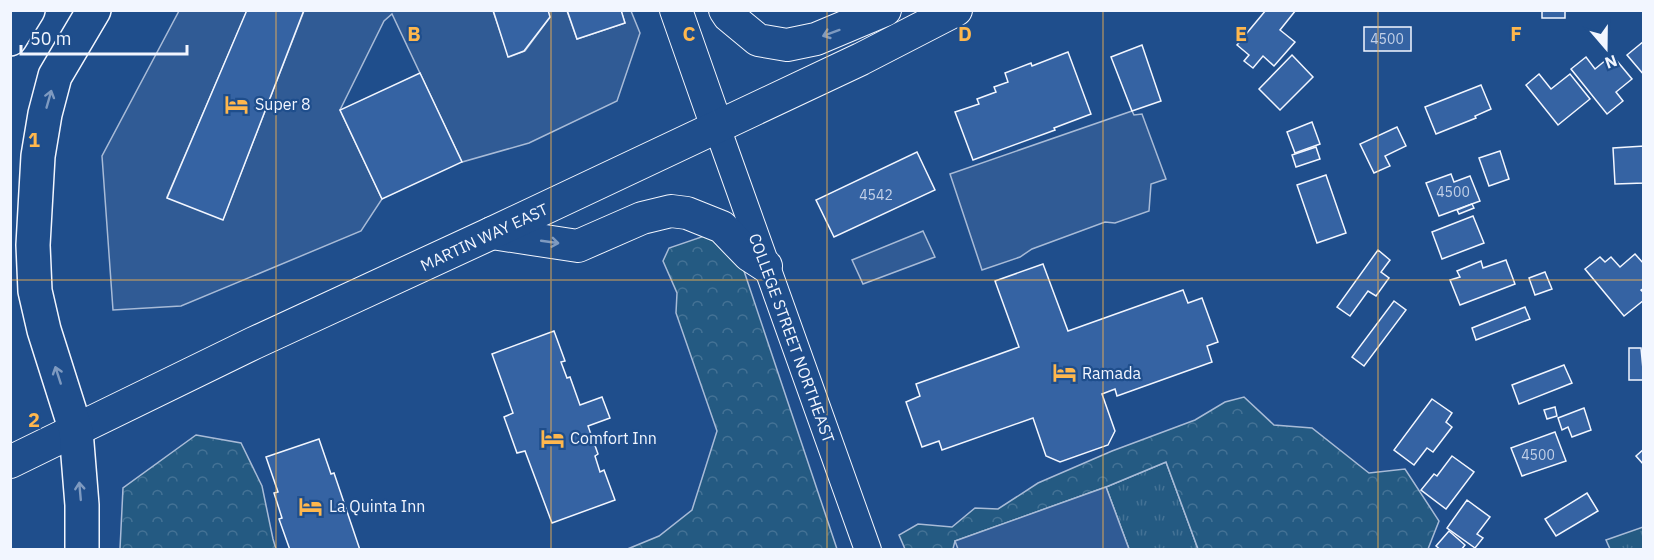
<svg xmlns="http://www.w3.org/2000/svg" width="1654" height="560" font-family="'IBM Plex Sans',sans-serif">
  <defs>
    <pattern id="grass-tufts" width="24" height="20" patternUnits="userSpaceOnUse" patternTransform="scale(1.5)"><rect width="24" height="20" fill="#245a82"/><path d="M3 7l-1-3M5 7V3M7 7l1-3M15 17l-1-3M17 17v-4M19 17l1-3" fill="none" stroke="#447295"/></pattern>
    <pattern id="forest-crowns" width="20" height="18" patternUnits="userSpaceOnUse" patternTransform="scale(1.5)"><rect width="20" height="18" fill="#245a82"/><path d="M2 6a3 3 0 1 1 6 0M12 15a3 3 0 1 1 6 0" fill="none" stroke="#447295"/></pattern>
  </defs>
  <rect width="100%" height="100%" fill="#1f4e8c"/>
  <g fill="url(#grass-tufts)" stroke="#a8bbd7" stroke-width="1.5">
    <polygon points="1166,462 1198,549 1129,549 1106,487"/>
    <polygon points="1643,527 1643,549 1610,549 1606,540"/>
  </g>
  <g fill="url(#forest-crowns)" stroke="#a8bbd7" stroke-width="1.5">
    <polygon points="710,234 740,259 837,549 625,550 659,536 692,510 717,431 676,313 677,293 663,261 669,248"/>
    <polygon points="1244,397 1274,425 1312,428 1369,473 1405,469 1439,521 1428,549 1198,549 1166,462 1106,487 955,541 953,549 905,549 899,535 918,524 952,527 975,508 998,509 1038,483 1112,451 1195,420 1225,402"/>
    <polygon points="196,435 241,443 262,486 273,539 276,549 120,549 123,488"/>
  </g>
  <g fill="#305b95" stroke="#a8bbd7" stroke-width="1.5">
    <polygon points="179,11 247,11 167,197 223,219 304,11 493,11 509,57 525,51 550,17 548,11 567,11 577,39 625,23 621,11 631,11 640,33 617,101 529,143 462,162 392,14 384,21 340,110 382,199 361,231 181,306 113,310 102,156"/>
    <polygon points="1132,111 1134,115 1142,114 1166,179 1151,184 1149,211 1115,223 1105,222 1032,249 1020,257 982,270 950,174"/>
    <polygon points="923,231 935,257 863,284 852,260"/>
    <polygon points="1106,487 1129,549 958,549 955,541"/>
  </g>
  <g fill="#3563a3" stroke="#f2f6ff" stroke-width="1.5">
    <polygon points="247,10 304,10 223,220 167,198"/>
    <polygon points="493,10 548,10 550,17 524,51 508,57"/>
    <polygon points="567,10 621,10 625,23 577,39"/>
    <polygon points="1266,10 1296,10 1280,30 1295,42 1274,66 1263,56 1253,68 1244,61 1249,55 1237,45"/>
    <rect x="1542" y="10" width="23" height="8"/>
    <rect x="1364" y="27" width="47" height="24"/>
    <polygon points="1644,41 1644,75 1627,55"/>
    <polygon points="1142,45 1161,101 1132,111 1111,57"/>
    <polygon points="1068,52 1091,114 1054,128 1055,130 973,160 955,112 979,104 977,99 996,92 994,87 1008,82 1005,73 1031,63 1032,66"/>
    <polygon points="1292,55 1313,77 1280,110 1259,89"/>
    <polygon points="1612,55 1632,79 1616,92 1623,101 1607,114 1571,69 1586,57 1595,69"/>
    <polygon points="420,73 462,162 382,199 340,110"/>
    <polygon points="1539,74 1551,89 1570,74 1590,99 1558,125 1526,85"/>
    <polygon points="1481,85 1491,109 1475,116 1476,118 1436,134 1425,107"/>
    <polygon points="1312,122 1320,144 1295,153 1287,132"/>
    <polygon points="1397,127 1406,146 1385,156 1390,166 1374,173 1360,144"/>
    <polygon points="1644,146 1644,183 1615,184 1613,148"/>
    <polygon points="1316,147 1320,159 1296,167 1292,155"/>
    <polygon points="1500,151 1509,179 1489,186 1479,158"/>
    <polygon points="917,152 935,190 834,237 816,200"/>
    <polygon points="1451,174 1454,182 1470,176 1480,201 1439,216 1426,183"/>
    <polygon points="1326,175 1346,233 1317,243 1297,185"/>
    <polygon points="1472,204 1474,208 1459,214 1457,210"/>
    <polygon points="1473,216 1484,243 1442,259 1432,232"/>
    <polygon points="1378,250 1390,260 1381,272 1389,278 1376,296 1368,291 1350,316 1337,307"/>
    <polygon points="1635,254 1644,264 1644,288 1641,290 1644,293 1644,300 1624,316 1585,269 1600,257 1605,262 1611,257 1620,267"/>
    <polygon points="1506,260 1515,284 1460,305 1450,280 1460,277 1457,271 1481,261 1483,268"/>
    <polygon points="1043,264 1068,331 1183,290 1188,303 1202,298 1218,342 1207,346 1212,362 1117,396 1115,389 1102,394 1115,431 1108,445 1060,462 1046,456 1033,418 942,450 939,441 922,447 906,402 920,396 916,384 1019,347 995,281"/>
    <polygon points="1545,272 1552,289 1535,295 1529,278"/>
    <polygon points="1394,301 1406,310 1364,366 1352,357"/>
    <polygon points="1525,307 1530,319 1476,340 1472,328"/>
    <polygon points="554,331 565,361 561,362 567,378 570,377 580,405 602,397 610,418 588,426 598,454 595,456 600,472 604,470 615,500 552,523 525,451 517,453 504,417 513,413 492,354"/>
    <polygon points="1629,348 1641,348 1644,380 1629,380"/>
    <polygon points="1564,365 1572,383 1519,404 1512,385"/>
    <polygon points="1432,399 1452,413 1446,422 1452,427 1433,452 1427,448 1414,465 1394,450"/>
    <polygon points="1555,407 1557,416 1547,419 1544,410"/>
    <polygon points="1584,408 1591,430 1572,437 1568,427 1562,430 1558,418"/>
    <polygon points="1555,432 1566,461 1522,476 1511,448"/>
    <polygon points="319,439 331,474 334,473 360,550 290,550 279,519 282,518 274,493 278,492 266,457"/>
    <polygon points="1644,449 1644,465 1636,456"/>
    <polygon points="1452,456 1474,472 1446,509 1421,490 1434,474 1437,476"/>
    <polygon points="1587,493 1598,511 1556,536 1545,519"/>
    <polygon points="1467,500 1490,517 1477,534 1483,538 1475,548 1447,528"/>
    <polygon points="1449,531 1465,545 1461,550 1441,550 1436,546"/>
  </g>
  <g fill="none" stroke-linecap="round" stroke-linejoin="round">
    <defs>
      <polyline id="tertiary" points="717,127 868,550"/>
      <g id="primary">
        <polyline points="676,10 717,127"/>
        <polyline points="725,10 729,16 758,40 787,45 816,39 885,10"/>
        <polyline points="492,233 578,246 642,218 671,211 687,213 722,227 749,255 766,266"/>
        <polyline points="10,462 254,343 492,233 861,59 956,10"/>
      </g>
      <g id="motorway">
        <polyline points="10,39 28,10"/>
        <polyline points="82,550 82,505 76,431 44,330 35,291 33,245 38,156 45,114 55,76 94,10"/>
      </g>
    </defs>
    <use href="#tertiary" stroke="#f2f6ff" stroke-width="28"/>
    <use href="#primary" stroke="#f2f6ff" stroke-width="34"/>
    <use href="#motorway" stroke="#f2f6ff" stroke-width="36"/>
    <use href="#tertiary" stroke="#1f4e8c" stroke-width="26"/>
    <use href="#primary" stroke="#1f4e8c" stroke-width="32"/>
    <use href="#motorway" stroke="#1f4e8c" stroke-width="33"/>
  </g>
  <defs><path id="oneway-shaft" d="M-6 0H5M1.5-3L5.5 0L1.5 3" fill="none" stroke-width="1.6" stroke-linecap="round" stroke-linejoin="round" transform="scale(1.5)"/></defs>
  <g stroke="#7e9ac0">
    <use href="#oneway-shaft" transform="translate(831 33) rotate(160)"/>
    <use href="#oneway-shaft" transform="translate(49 99) rotate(-74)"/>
    <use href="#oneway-shaft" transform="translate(550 242) rotate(8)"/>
    <use href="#oneway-shaft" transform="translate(58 375) rotate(-108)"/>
    <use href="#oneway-shaft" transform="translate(80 491) rotate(-95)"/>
  </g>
  <path fill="none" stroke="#ffb74d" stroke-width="1.5" stroke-opacity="0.55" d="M276,10V550M551,10V550M827,10V550M1103,10V550M1378,10V550M10,280H1644"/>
  <defs>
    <symbol id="hotel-bare" viewBox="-9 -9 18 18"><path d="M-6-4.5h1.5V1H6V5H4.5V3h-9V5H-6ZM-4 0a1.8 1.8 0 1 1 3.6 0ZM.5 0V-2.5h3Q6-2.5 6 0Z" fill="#ffb74d" stroke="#1f4e8c" stroke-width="2.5" paint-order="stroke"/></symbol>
  </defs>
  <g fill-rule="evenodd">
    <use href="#hotel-bare" x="220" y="88" width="33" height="33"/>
    <use href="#hotel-bare" x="1048" y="356" width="33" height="33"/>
    <use href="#hotel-bare" x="536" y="422" width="33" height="33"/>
    <use href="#hotel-bare" x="294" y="490" width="33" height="33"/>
  </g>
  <g text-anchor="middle" stroke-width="4.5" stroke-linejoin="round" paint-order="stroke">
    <g font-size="14" fill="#c3d1e8">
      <text x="1387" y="44">4500</text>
      <text x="1453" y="197">4500</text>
      <text x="876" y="200">4542</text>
      <text x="1538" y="460">4500</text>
    </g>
    <g font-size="16" fill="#f2f6ff" stroke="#1f4e8c" text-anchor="start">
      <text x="255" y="110">Super 8</text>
      <text x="1082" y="379">Ramada</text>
      <text x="570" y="444">Comfort Inn</text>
      <text x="329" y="512">La Quinta Inn</text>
    </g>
    <g font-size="16" fill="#f2f6ff" stroke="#1f4e8c">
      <text transform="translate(484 237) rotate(-25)" y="6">MARTIN WAY EAST</text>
      <text transform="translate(792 338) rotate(70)" y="6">COLLEGE STREET NORTHEAST</text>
    </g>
  </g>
  <g font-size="20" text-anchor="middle" font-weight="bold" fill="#ffb74d" stroke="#1f4e8c" stroke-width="4.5" stroke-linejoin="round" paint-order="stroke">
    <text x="414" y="41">B</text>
    <text x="689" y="41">C</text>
    <text x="965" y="41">D</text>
    <text x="1241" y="41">E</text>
    <text x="1516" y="41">F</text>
    <text x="34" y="147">1</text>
    <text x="34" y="427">2</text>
  </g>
  <rect width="1654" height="560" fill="none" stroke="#f2f6ff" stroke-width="24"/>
  <g transform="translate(1606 48) rotate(160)" stroke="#1f4e8c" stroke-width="4.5" paint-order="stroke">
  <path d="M0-4.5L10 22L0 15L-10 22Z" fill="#f2f6ff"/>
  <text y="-9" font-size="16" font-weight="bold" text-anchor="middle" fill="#f2f6ff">N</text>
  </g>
  <path d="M21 45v9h166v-9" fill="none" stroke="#f2f6ff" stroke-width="3"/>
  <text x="30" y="45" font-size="18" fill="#f2f6ff" stroke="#1f4e8c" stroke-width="4.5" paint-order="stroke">50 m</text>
</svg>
